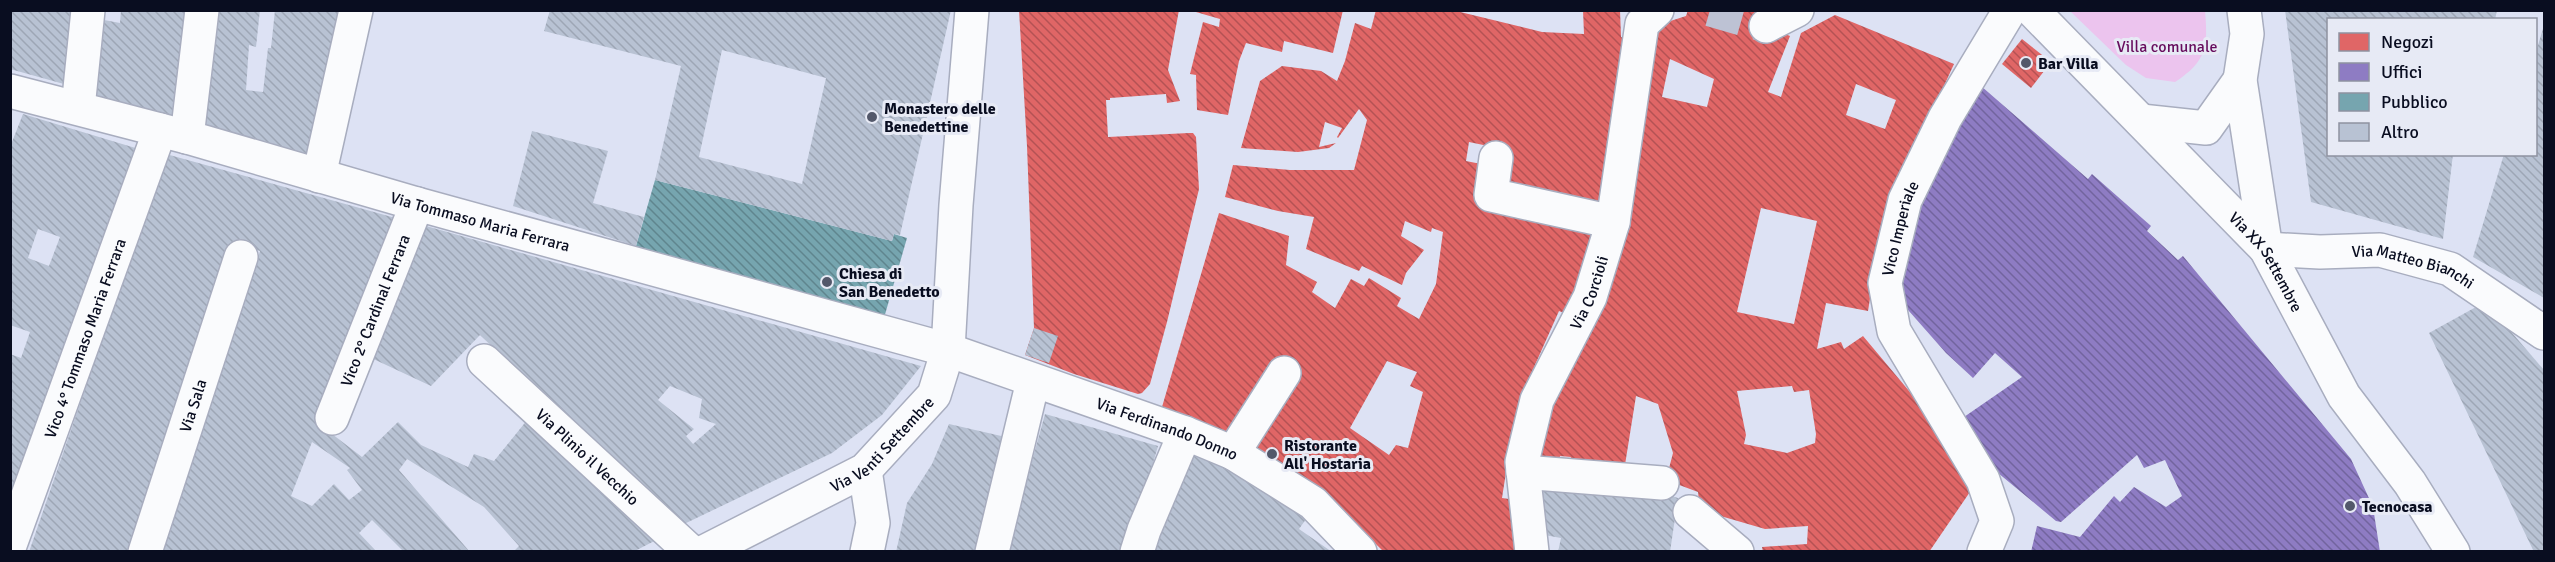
<svg xmlns="http://www.w3.org/2000/svg" width="2555" height="562" font-family="Signika,sans-serif">
  <defs>
    <pattern id="shops-back-hatch" width="6" height="6" patternUnits="userSpaceOnUse" patternTransform="scale(1.5)"><rect width="6" height="6" fill="#e06666"/><path d="M-1 5l2 2M0 0l6 6M5-1l2 2" fill="none" stroke="#b45254"/></pattern>
    <pattern id="offices-back-hatch" width="6" height="6" patternUnits="userSpaceOnUse" patternTransform="scale(1.5)"><rect width="6" height="6" fill="#8e7cc3"/><path d="M-1 5l2 2M0 0l6 6M5-1l2 2" fill="none" stroke="#72649e"/></pattern>
    <pattern id="public-back-hatch" width="6" height="6" patternUnits="userSpaceOnUse" patternTransform="scale(1.5)"><rect width="6" height="6" fill="#76a5af"/><path d="M-1 5l2 2M0 0l6 6M5-1l2 2" fill="none" stroke="#5f858e"/></pattern>
    <pattern id="building-back-hatch" width="6" height="6" patternUnits="userSpaceOnUse" patternTransform="scale(1.5)"><rect width="6" height="6" fill="#b8c2d3"/><path d="M-1 5l2 2M0 0l6 6M5-1l2 2" fill="none" stroke="#9da6b5"/></pattern>
  </defs>
  <rect width="100%" height="100%" fill="#dde2f4"/>
  <path fill="#ecc4ee" d="M2070,11H2205C2208,46 2207,61 2175,82L2146,78L2126,65Z"/>
  <g fill="url(#shops-back-hatch)" fill-rule="evenodd">
    <polygon points="1019,10 1179,10 1168,70 1180,101 1167,103 1166,94 1110,98 1110,100 1106,100 1108,137 1189,133 1193,133 1196,137 1199,189 1167,322 1150,384 1142,393 1138,394 1074,374 1025,355 1034,328 1027,146"/>
    <polygon points="1189,10 1343,10 1333,53 1284,41 1282,52 1246,43 1239,61 1228,115 1197,110 1196,75 1190,74 1203,22 1219,27 1220,19"/>
    <path d="M1376,10H1452L1542,32L1584,34L1583,10H1620L1621,37L1624,38L1600,206L1503,188L1512,151L1469,142L1466,161L1481,164L1474,198L1598,231L1573,317L1559,311L1535,365L1509,453L1502,498L1516,500V552H1384L1317,486L1249,448L1162,407L1219,213L1289,236L1286,265L1317,282L1312,292L1335,308L1351,279L1364,286L1369,278L1401,298L1397,306L1419,319L1436,284L1443,232L1432,228L1431,232L1405,221L1401,236L1424,250L1406,273L1402,285L1362,266L1359,271L1306,249L1314,217L1278,211L1225,197L1233,165L1290,170H1354L1367,120L1359,109L1338,138L1337,137L1342,128L1325,122L1319,147L1336,143L1329,148L1298,152L1241,148L1260,81L1282,66L1321,71L1337,81L1345,61L1355,23L1371,29ZM1387,361L1417,372L1410,386L1423,392L1408,448L1396,445L1389,455L1350,428Z"/>
    <path d="M1688,10H1774L1766,26L1790,36L1768,92L1781,97L1801,33L1835,15L1954,64L1891,202L1881,231L1868,311L1826,303L1817,349L1841,342L1844,349L1863,336L1956,447L1974,486L1929,552H1763L1762,547L1807,544L1808,526L1765,529L1700,510L1698,492L1666,480L1673,453L1658,404L1636,396L1624,471L1570,464L1571,457L1560,456L1559,463L1532,461L1658,25L1686,16ZM1670,59L1714,79L1707,107L1662,97ZM1856,84L1896,100L1885,129L1846,115ZM1761,208L1817,221L1794,324L1737,312ZM1792,386L1794,392L1809,390L1816,434L1815,443L1787,453L1744,444L1746,435L1737,391Z"/>
    <polygon points="2022,39 2051,62 2031,88 2002,64"/>
  </g>
  <polygon fill="url(#offices-back-hatch)" points="1981,86 2088,179 2092,174 2151,226 2147,231 2178,260 2183,256 2351,459 2373,507 2380,552 2031,552 2037,526 2080,537 2114,496 2120,502 2134,487 2166,507 2182,496 2165,460 2144,468 2137,455 2061,522 2056,521 1986,463 1964,417 2022,377 1995,353 1973,378 1946,353 1901,302 1899,272 1919,203 1936,163"/>
  <polygon fill="url(#public-back-hatch)" points="655,180 892,241 894,234 907,238 884,318 636,246"/>
  <g fill="url(#building-back-hatch)" fill-rule="evenodd">
    <polygon points="10,10 80,10 71,86 10,69"/>
    <polygon points="121,10 194,10 176,118 95,95 104,20 120,23"/>
    <polygon points="218,10 260,10 256,47 249,45 246,90 263,92 268,48 271,48 275,10 342,10 310,158 203,126"/>
    <path d="M550,10H951L900,235L894,234L892,241L655,180L681,66L544,31ZM722,50L826,78L802,184L699,157Z"/>
    <polygon points="2285,10 2497,10 2495,20 2328,20 2328,154 2453,154 2443,239 2311,202"/>
    <polygon points="2544,25 2544,298 2473,257 2504,154 2536,154 2536,52"/>
    <path d="M23,114L142,150L11,514L10,354L21,358L30,332L10,325V147ZM38,229L60,237L49,266L28,258Z"/>
    <polygon points="532,131 608,151 593,203 644,217 636,246 513,206"/>
    <path d="M166,154L399,219L319,424L362,457L398,422L421,445L468,467L474,454L494,461L532,414L662,537L633,552H513L519,546L484,507L407,459L399,470L470,552H404L372,520L359,533L377,552H163L260,251L236,244L133,552H29ZM312,442L350,468L347,470L362,490L349,500L334,484L312,506L291,496Z"/>
    <path d="M419,224L889,357L921,366L882,415L832,453L682,525L480,335L431,386L367,356ZM670,386L702,399L699,418L716,424L693,444L686,436L694,429L658,400Z"/>
    <polygon points="2476,307 2501,320 2544,370 2544,552 2534,552 2429,333"/>
    <polygon points="1034,328 1058,336 1049,363 1025,355"/>
    <polygon points="1045,414 1158,446 1127,552 1007,552"/>
    <polygon points="949,424 1010,438 979,552 896,552 907,503 932,464"/>
    <polygon points="1195,451 1239,471 1309,515 1299,529 1332,552 1151,552"/>
    <polygon points="1540,481 1639,486 1678,498 1670,552 1558,552 1561,538 1539,534"/>
  </g>
  <g fill="none" stroke-linecap="round" stroke-linejoin="round">
    <polyline stroke="#bdc2d4" stroke-width="33" stroke-dasharray="33 16" stroke-linecap="butt" points="1710,10 1766,26"/>
    <defs>
      <g id="minor">
        <path id="s1" d="M2032,10L2266,249L2344,396L2410,483L2453,552"/>
        <polyline points="2244,10 2247,34 2240,80 2266,249"/>
        <polyline points="1766,26 1797,10"/>
        <path id="s2" d="M10,91L187,137L417,204L948,350L1185,433L1233,453L1313,503L1360,552"/>
        <polyline points="78,108 88,10"/>
        <polyline points="2141,121 2206,128 2240,80"/>
        <polyline points="187,137 202,10"/>
        <polyline points="1496,158 1491,195 1613,222"/>
        <polyline points="319,176 356,10"/>
        <path id="s3" d="M2266,249L2320,252L2380,250L2450,269L2544,333"/>
        <path id="s4" d="M484,361L691,552"/>
        <path id="s5" d="M332,418L417,204"/>
        <polyline points="1233,453 1284,373"/>
        <polyline points="865,470 873,523 867,552"/>
        <polyline points="1523,472 1662,483"/>
        <polyline points="1690,512 1737,552"/>
        <path id="s6" d="M10,545L160,130"/>
        <path id="s7" d="M145,552L241,257"/>
        <path id="s8" d="M704,552L865,470L934,395L948,350L956,205L972,10"/>
        <polyline points="992,552 1033,381"/>
        <polyline points="1137,552 1144,530 1185,433"/>
        <path id="s9" d="M1532,552L1522,462L1537,400L1590,297L1613,222L1642,24L1657,10"/>
        <path id="s10" d="M1984,552L1997,521L1983,480L1894,331L1885,283L1905,200L1945,118L2010,10"/>
      </g>
    </defs>
    <use href="#minor" stroke="#a8adbf" stroke-width="36"/>
    <use href="#minor" stroke="#fafbfd" stroke-width="33"/>
  </g>
  <g fill="#53586a" stroke="#e7eaf5" stroke-width="2">
    <circle cx="2026" cy="63" r="6"/>
    <circle cx="872" cy="117" r="6"/>
    <circle cx="827" cy="282" r="6"/>
    <circle cx="1272" cy="454" r="6"/>
    <circle cx="2350" cy="506" r="6"/>
  </g>
  <g text-anchor="middle" stroke-width="6" stroke-linejoin="round" paint-order="stroke">
    <g font-size="16" fill="#670c5d" stroke="#e7eaf5">
      <text x="2167" y="52">Villa comunale</text>
    </g>
    <g font-size="16" font-weight="bold" fill="#090d20" stroke="#e7eaf5" text-anchor="start">
      <text x="2038" y="69">Bar Villa</text>
      <text x="884" y="114">Monastero delle<tspan x="884" dy="18">Benedettine</tspan></text>
      <text x="839" y="279">Chiesa di<tspan x="839" dy="18">San Benedetto</tspan></text>
      <text x="1284" y="451">Ristorante<tspan x="1284" dy="18">All' Hostaria</tspan></text>
      <text x="2362" y="512">Tecnocasa</text>
    </g>
    <g font-size="16" fill="#090d20" stroke="#e7eaf5">
      <text dy="6" stroke="none"><textPath href="#s2" startOffset="488">Via Tommaso Maria Ferrara</textPath></text>
      <text dy="6" stroke="none"><textPath href="#s10" startOffset="356">Vico Imperiale</textPath></text>
      <text dy="6" stroke="none"><textPath href="#s1" startOffset="345">Via XX Settembre</textPath></text>
      <text dy="6" stroke="none"><textPath href="#s3" startOffset="150">Via Matteo Bianchi</textPath></text>
      <text dy="6" stroke="none"><textPath href="#s9" startOffset="274">Via Corcioli</textPath></text>
      <text dy="6" stroke="none"><textPath href="#s5" startOffset="116">Vico 2° Cardinal Ferrara</textPath></text>
      <text dy="6" stroke="none"><textPath href="#s6" startOffset="220">Vico 4° Tommaso Maria Ferrara</textPath></text>
      <text dy="6" stroke="none"><textPath href="#s7" startOffset="154">Via Sala</textPath></text>
      <text dy="6" stroke="none"><textPath href="#s2" startOffset="1206">Via Ferdinando Donno</textPath></text>
      <text dy="6" stroke="none"><textPath href="#s8" startOffset="210">Via Venti Settembre</textPath></text>
      <text dy="6" stroke="none"><textPath href="#s4" startOffset="141">Via Plinio il Vecchio</textPath></text>
    </g>
  </g>
  <rect width="2555" height="562" fill="none" stroke="#090d20" stroke-width="24"/>
  <rect x="2327" y="18" width="210" height="138" fill="#e7eaf5" stroke="#8e92a0" stroke-width="1.5"/>
  <rect x="2339" y="33" width="30" height="18" fill="#e06666" stroke="#8e92a0" stroke-width="1.5"/>
  <text x="2381" y="48" font-size="18" fill="#090d20">Negozi</text>
  <rect x="2339" y="63" width="30" height="18" fill="#8e7cc3" stroke="#8e92a0" stroke-width="1.5"/>
  <text x="2381" y="78" font-size="18" fill="#090d20">Uffici</text>
  <rect x="2339" y="93" width="30" height="18" fill="#76a5af" stroke="#8e92a0" stroke-width="1.5"/>
  <text x="2381" y="108" font-size="18" fill="#090d20">Pubblico</text>
  <rect x="2339" y="123" width="30" height="18" fill="#b8c2d3" stroke="#8e92a0" stroke-width="1.5"/>
  <text x="2381" y="138" font-size="18" fill="#090d20">Altro</text>
</svg>
